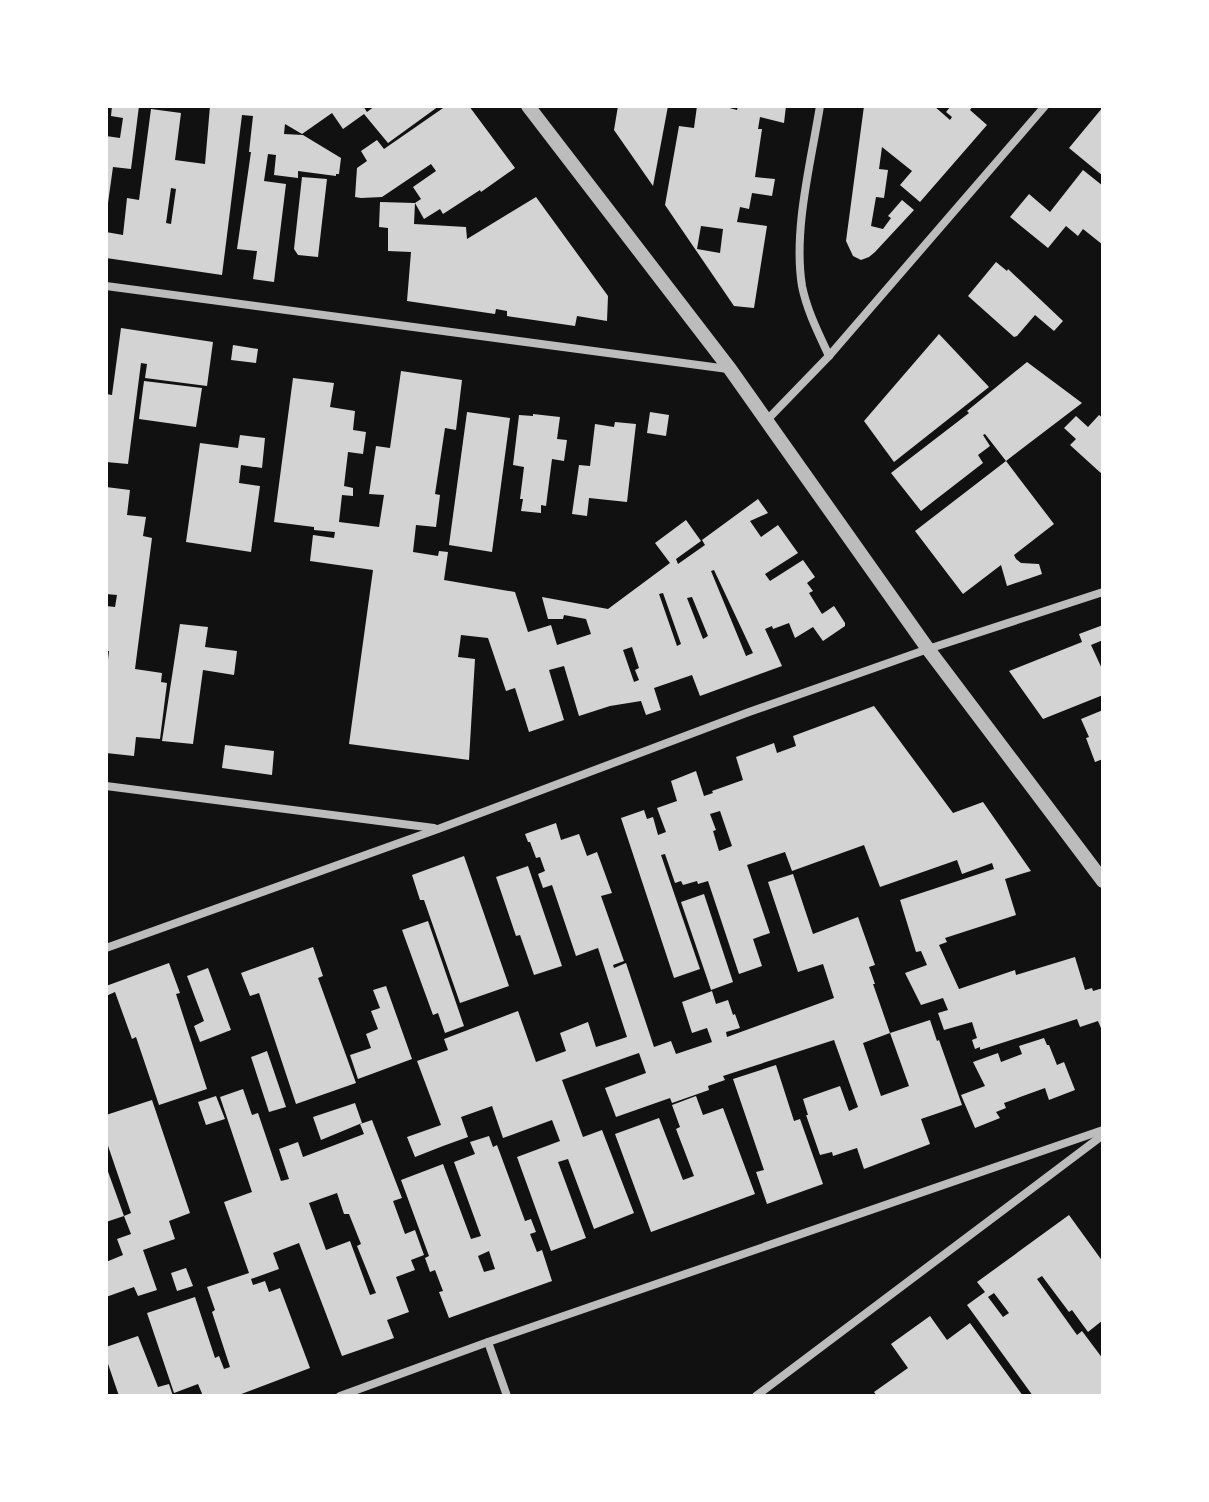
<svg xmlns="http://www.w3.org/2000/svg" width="1209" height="1502" font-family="Overpass,sans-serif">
  <rect width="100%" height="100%" fill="#111"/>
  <g fill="#d3d3d3" fill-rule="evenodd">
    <polygon points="112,106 139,106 131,169 113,167 108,203 106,203 106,136 120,138 123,118 111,116"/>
    <path d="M210,106H363L367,112L375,106H439L388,143L364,114L343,129L332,113L302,134L285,124L284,134L303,135L341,158L339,174H336V176L298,171V178L274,175L276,155L268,154L264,181L286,184L274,282L253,279L257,251L237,249L251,152H249L253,116L242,115L222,275L106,258V232L123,235L127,198L139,200L151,109L181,113L175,160L205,164ZM171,188L176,189L171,224L166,223Z"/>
    <polygon points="446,106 469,106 515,168 481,192 480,190 443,214 440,209 424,219 415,203 414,224 466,227 467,239 536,197 608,296 607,321 577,316 575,326 507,316 507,311 496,309 495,314 407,301 411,252 388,251 388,228 379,227 380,202 415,203 421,199 413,187 436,171 431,164 382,197 361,198 355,197 357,168 367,161 361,151 377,140 384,149"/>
    <polygon points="618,106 668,106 653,186 614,130"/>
    <path d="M697,106H722L737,110L738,106H786L784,123L760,117L758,129H762L755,177L775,179L772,196L752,193L749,209L740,207L737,222L767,226L754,308L734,306L665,205L679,126L694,128ZM701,226L723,229L720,253L697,249Z"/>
    <polygon points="864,106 934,106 950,120 952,117 946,112 951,106 973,106 970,110 987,125 920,202 900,185 912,171 882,147 879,169 888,170 884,198 876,197 871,226 883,229 891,218 888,216 902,200 914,210 875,252 869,257 861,260 853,256 846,241"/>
    <polygon points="1103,107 1103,176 1069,148"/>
    <polygon points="1083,170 1103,186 1103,245 1083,229 1078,236 1066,226 1048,248 1010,217 1029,194 1050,212"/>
    <polygon points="302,177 327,179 318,257 298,255 294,249"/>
    <polygon points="996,262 1007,271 1008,269 1063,321 1054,331 1035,315 1017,336 1014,337 968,296"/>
    <polygon points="121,328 213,342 207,386 145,378 147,364 141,363 128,464 106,462 106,394 112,395"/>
    <polygon points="939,334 989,387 894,462 864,421"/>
    <polygon points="233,345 258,349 256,363 231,360"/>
    <polygon points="1027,362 1082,403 1006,461 985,434 983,435 990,446 978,455 983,463 921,511 891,473 969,413 967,411"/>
    <path d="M401,371L462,380L456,430L445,428L435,494L440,495L436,527L416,525L413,552L438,556L439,551L448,552L444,580L515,592L528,632L551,625L557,645L591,634L586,619L564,615L563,619H548L542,597L608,609L670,563L655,543L686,520L701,541L676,559L678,564L705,545L702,540L758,499L768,513L750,521L761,537L778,525L798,553L765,574L770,581L803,560L815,577L807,583L813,591L809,593L822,614L834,606L845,623V626L823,641L813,627L795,638L789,623L773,629L772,626L765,629L782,666L700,696L692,675L654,688L661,710L646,715L641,701L610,706L579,716L564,666L549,670L564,720L529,732L515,688L506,691L488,638L461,635L458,657L475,659L469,760L349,744L373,570L310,561L313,535L334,538L335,532L314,530V527L274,522L293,378L334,383L330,407L355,411L353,430L366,432L363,454L348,452L344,486L353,488V496L342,495L339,522L379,527L384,495L369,494L376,446L390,448ZM714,570L753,653L746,656L711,571ZM663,593L681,644L677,646L659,594ZM692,597L708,636L703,639L687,598ZM632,647L639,668L635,670L639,680L634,682L623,650Z"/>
    <polygon points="144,381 202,388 196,427 139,419"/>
    <polygon points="467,412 510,418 492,552 449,545"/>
    <polygon points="650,412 669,415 666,436 647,433"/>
    <polygon points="533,414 560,417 557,439 567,440 564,461 552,459 546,506 541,505 541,513 521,511 523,499 520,499 524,467 513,465 519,415 533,416"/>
    <polygon points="1099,415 1103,418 1103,475 1070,445 1076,439 1064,428 1076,416 1088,427"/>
    <polygon points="615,422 636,424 627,502 589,498 587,516 572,514 579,465 590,466 595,424 614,427"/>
    <polygon points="240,435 265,438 262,468 241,465 239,483 260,486 251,552 186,542 200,443 238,448"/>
    <polygon points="1006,461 1054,524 1014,555 1016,559 1021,563 1039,564 1042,574 1007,586 1001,565 963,594 915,531"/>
    <polygon points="106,487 130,490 127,515 146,517 143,536 152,538 135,669 162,673 161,682 167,683 160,739 136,737 134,756 106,753 106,677 109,651 106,651 106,606 115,607 117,595 106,594"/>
    <polygon points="180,624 208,627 205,647 237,651 234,675 203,670 193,744 162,741"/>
    <polygon points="1103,625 1103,640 1091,645 1103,671 1103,695 1043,719 1009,671 1082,642 1079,634"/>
    <path d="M874,706L953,813L983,802L1031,871L1005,879L1016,915L945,938L947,942L939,945L959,989L1015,970L1016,975L1075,957L1085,990L1092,988L1093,991L1103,988V1033L1098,1021L1080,1027L1077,1019L980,1050V1047L975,1049L972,1040L977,1038L972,1022L944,1030L938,1013L948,1010L943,998L921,1005L905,973L927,965L921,951L916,952L900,900L994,869L992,863L962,874L957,860L880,887L864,845L792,871L785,852L747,865L770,933L753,939L762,966L739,974L708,881L698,884L697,881L683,885L681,881L675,883L665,854L661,855L700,969L674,978L621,818L644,810L647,819L653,817L658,835L666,832L657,808L677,801L671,781L696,771L704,796L713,793L712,791L743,780L736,757L774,743L777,753L796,746L793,736ZM720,811L732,846L719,851L713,831L716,830L710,814Z"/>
    <polygon points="1103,710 1103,759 1095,762 1086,738 1089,737 1081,719"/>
    <polygon points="225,745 274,751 272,775 222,768"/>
    <path d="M556,823L561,840L579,834L587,856L597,852L612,893L601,896L624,961L613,965L614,968L626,963L654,1047L671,1041L676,1054L712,1042L707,1028L692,1033L682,1002L712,991L716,1004L728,1000L733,1015L735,1014L740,1028L726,1032L727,1037L834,998L823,964L798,972L768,882L793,874L813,934L858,917L875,965L869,967L875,984H873L890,1033L930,1020L937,1041L939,1040L962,1105L921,1119L930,1144L864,1169L857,1148L833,1156L832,1152L820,1155L806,1115H808L803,1099L840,1086L849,1111L858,1107L834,1040L723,1076L725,1080L708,1086L709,1090L672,1103L670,1098L616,1117L605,1088L646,1073L639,1053L633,1055L562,1080L583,1137L602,1130L634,1213L594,1229L568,1159L558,1162L586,1238L551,1251L517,1157L560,1141L552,1120L503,1138L492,1106L461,1117L468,1137L443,1146L415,1157L407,1137L441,1125L417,1061L448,1050L444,1039L518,1011L536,1062L566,1051L560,1033L588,1022L596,1047L627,1037L598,948L576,956L552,885L543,888L538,874L545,871L540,857L536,858L530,842H528L525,834ZM890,1033L909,1086L881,1096L863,1043Z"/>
    <polygon points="464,856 509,986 460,1003 424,900 420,900 412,875"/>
    <polygon points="528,866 562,966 534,975 520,935 516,936 496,877"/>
    <polygon points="704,894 733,982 711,990 681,902"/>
    <polygon points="428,921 464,1026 445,1033 438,1013 433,1015 402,930"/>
    <polygon points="313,947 323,976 318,978 356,1083 296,1104 259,993 250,996 241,973"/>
    <polygon points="169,963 180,993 176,994 207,1089 159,1105 136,1037 132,1039 115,992 106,996 106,986"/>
    <polygon points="208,968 231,1030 200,1042 194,1026 204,1021 187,976"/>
    <polygon points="386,986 412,1059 358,1079 350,1055 371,1048 366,1034 378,1029 371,1011 380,1008 373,990"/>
    <polygon points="1044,1038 1047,1045 1049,1045 1057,1065 1064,1062 1075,1090 1049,1100 1045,1088 1004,1103 1006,1108 996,1112 1000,1118 975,1128 961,1095 985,1086 973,1062 998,1053 1001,1062 1022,1054 1019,1046"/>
    <polygon points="267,1051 286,1107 269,1112 251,1057"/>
    <polygon points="776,1065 794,1121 800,1119 823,1184 767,1204 756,1172 764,1170 733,1079"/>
    <path d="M243,1089L252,1115L258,1113L281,1181L289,1179L279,1149L298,1142L303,1157L364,1134L360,1124L372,1120L402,1198L393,1201L405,1234L415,1230L424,1255L411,1260L415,1270L396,1277L409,1312L387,1320L394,1338L342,1356L299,1243L273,1253L279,1269L251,1279L253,1285L265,1281L269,1292L280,1288L310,1368L236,1396H203L198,1384L174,1393L147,1313L195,1297L215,1358L219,1356L224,1369L230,1367L212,1312L215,1310L207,1287L249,1273L224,1202L252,1192L220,1097ZM337,1193L344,1214H349L361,1244L357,1246L376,1293L370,1295L350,1241L326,1250L309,1203Z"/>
    <polygon points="216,1096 225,1119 206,1125 198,1102"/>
    <polygon points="696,1096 703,1115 723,1108 755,1194 651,1232 615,1134 659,1118 683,1180 694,1176 676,1129 680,1127 672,1105"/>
    <polygon points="152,1100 190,1213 169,1221 175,1239 143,1250 157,1290 138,1296 134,1287 106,1297 106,1262 123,1255 117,1239 131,1234 124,1216 131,1213 106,1140 106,1115"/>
    <polygon points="355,1103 362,1123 321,1140 313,1117"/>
    <path d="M489,1136L493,1147L497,1145L525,1221L531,1219L536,1232L530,1234L537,1252L542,1250L552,1281L449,1318L439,1292L443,1291L435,1270L430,1272L425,1258L429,1256L401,1180L443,1164L471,1239L481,1236L454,1162L475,1154L470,1142ZM489,1251L495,1269L484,1272L478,1256Z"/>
    <polygon points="106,1166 124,1216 106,1222"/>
    <path d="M1069,1215L1103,1262V1320L1088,1332L1072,1310L1069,1312L1042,1276L1037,1279L1077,1335L1082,1331L1103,1359V1396H1033L967,1305L985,1292L977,1282ZM994,1293L1009,1313L1003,1317L988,1297Z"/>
    <polygon points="186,1268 193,1286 177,1291 171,1273"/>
    <polygon points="930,1316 947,1340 970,1323 1023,1396 877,1396 874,1392 908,1368 891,1344"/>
    <polygon points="138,1336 158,1387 169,1384 173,1396 119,1396 106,1358 106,1347"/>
  </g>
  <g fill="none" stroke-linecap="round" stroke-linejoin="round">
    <g stroke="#bcbcbc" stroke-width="8">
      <path d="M820,106C811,162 793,230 802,286C807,311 819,334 829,356"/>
      <polyline points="106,286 728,369"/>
      <polyline points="767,420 829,356 1045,106"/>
      <polyline points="106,786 434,828"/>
      <polyline points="106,948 438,829 749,712 928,649 1103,592"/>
      <polyline points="488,1342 507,1396"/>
      <polyline points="340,1396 488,1342 1103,1130"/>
      <polyline points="756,1396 1103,1135"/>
    </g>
    <polyline stroke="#bcbcbc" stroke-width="14" points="528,106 730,369 928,649 1103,881"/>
  </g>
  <rect width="1209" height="1502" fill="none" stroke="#ffffff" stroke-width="216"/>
</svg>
